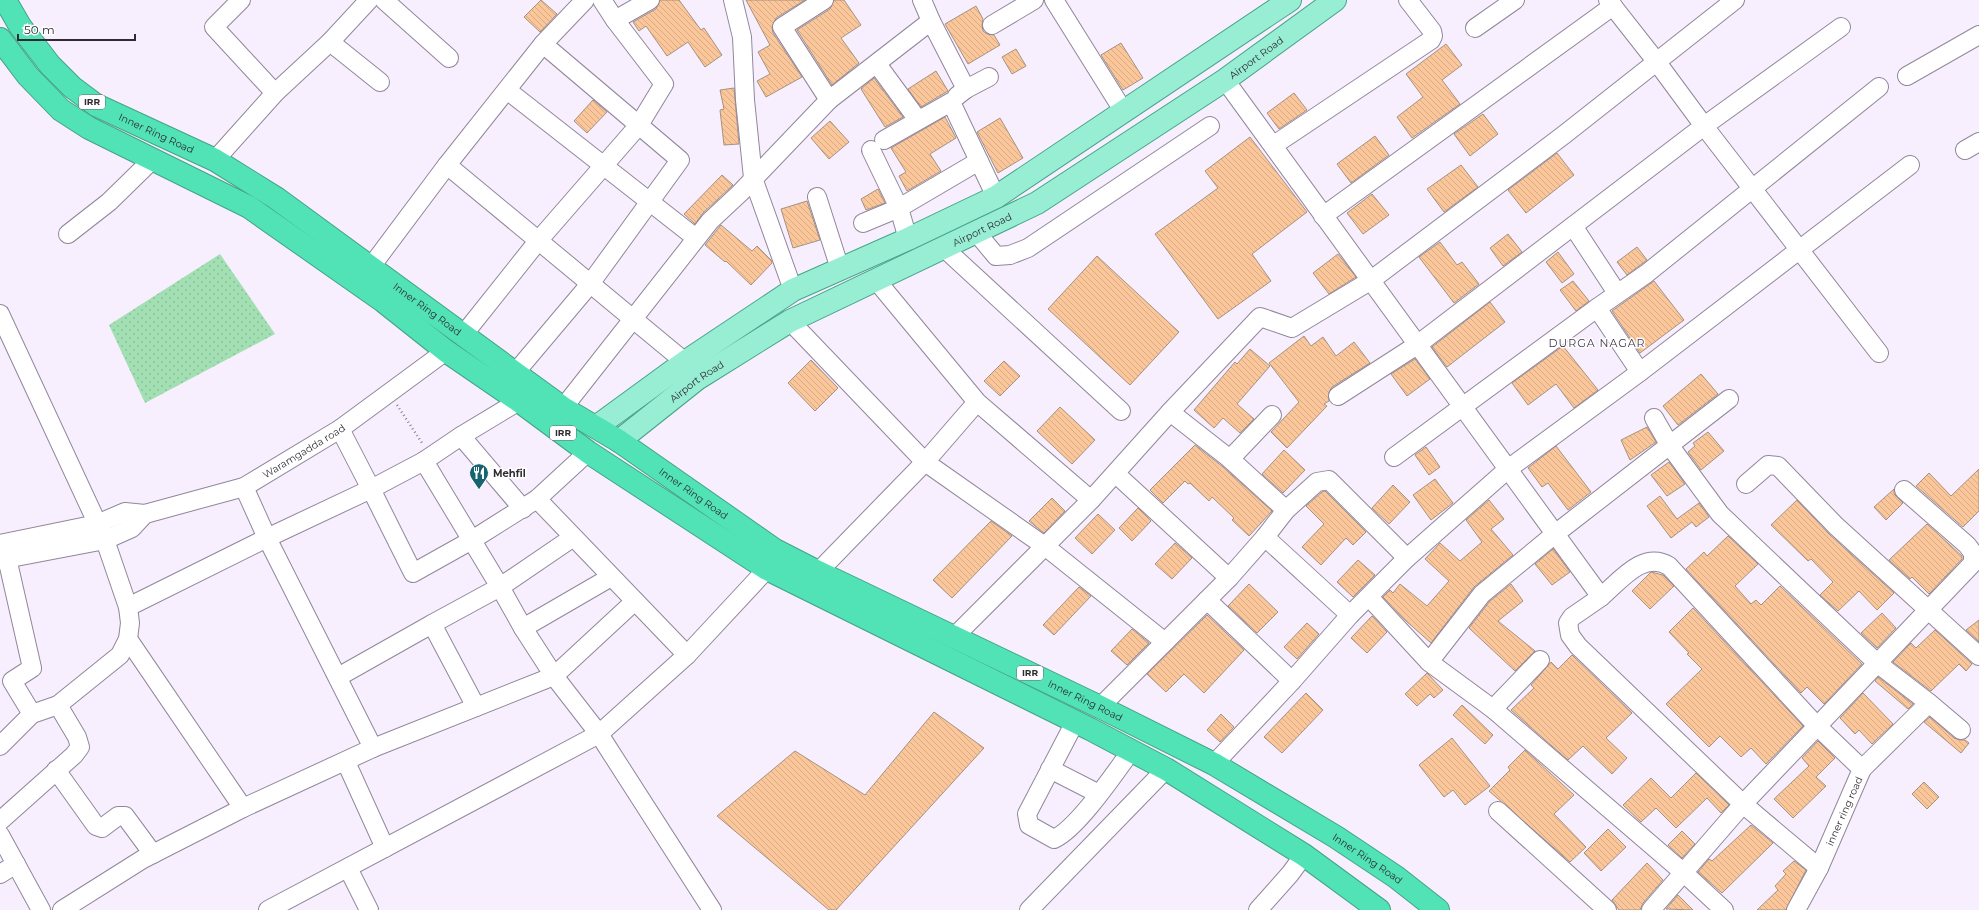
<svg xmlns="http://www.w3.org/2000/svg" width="1979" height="910" font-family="Montserrat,sans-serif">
  <defs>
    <pattern id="park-dots" width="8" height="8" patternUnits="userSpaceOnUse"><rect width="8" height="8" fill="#a2e0b3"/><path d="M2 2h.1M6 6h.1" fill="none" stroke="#8cc09a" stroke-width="1.8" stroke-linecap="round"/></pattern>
    <pattern id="building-back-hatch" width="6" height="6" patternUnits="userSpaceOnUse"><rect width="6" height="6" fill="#fbc79a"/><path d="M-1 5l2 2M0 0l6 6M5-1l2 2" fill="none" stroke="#d7ab85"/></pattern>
  </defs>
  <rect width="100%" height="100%" fill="#f7effe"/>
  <polygon fill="url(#park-dots)" points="220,254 275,334 145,403 109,325"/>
  <g fill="url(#building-back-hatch)" stroke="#a69280">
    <polygon points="541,0 557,14 540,32 524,17"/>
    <polygon points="660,0 679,0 701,30 704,28 722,55 705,67 688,42 667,56 646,26 639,31 633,22 656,9"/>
    <polygon points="746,0 805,0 776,18 772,27 773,33 802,77 766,97 757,81 770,74 758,52 770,45"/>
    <polygon points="834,0 844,0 861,25 841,38 859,63 832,85 797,30 830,9"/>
    <polygon points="976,6 983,19 982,25 983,31 987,34 994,35 1000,45 968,64 945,24"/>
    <polygon points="1121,43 1143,78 1123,90 1101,55"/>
    <polygon points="1446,44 1462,65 1442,80 1460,104 1412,138 1397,117 1423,97 1406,74"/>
    <polygon points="1016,49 1026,66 1012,74 1002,57"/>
    <polygon points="936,71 948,91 921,107 908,89"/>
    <polygon points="874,78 903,117 885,127 861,89"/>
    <polygon points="734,88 739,144 724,145 720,110 724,109 720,90"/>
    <polygon points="1294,93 1307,110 1279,129 1267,113"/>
    <polygon points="593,100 607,112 587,133 574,121"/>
    <polygon points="1483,114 1498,134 1470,156 1454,134"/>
    <polygon points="945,117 956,138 930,154 941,171 907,191 899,176 906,172 891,148"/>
    <polygon points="1000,118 1023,158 998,173 977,132"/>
    <polygon points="830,121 849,142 829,159 811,138"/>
    <polygon points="1375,136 1389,155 1351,183 1337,164"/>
    <polygon points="1250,137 1307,212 1252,254 1271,281 1218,319 1155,234 1218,188 1205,171"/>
    <polygon points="1557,153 1574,175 1526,213 1508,190"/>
    <polygon points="1461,165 1478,187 1444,212 1427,189"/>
    <polygon points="722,175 733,185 703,213 695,224 684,214"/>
    <polygon points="878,189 885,203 866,210 861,199"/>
    <polygon points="1372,194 1389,215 1363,234 1347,213"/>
    <polygon points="807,201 820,240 793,248 781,209"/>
    <polygon points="721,225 752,251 757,246 771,260 772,263 751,285 726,261 725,262 705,245"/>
    <polygon points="1508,234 1522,252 1503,266 1490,248"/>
    <polygon points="1440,242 1457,265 1462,262 1479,284 1454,303 1419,257"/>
    <polygon points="1637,247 1647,260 1627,275 1617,262"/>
    <polygon points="1558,252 1574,274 1562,283 1546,262"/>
    <polygon points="1338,254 1356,277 1329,294 1313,273"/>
    <polygon points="1097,256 1179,332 1130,385 1048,309"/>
    <polygon points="1573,281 1589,301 1576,311 1560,290"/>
    <polygon points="1654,281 1684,320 1640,353 1612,311"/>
    <polygon points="1490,302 1505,322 1447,367 1432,347"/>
    <polygon points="1304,336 1311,346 1323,337 1336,356 1354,342 1370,363 1332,387 1329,392 1329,401 1324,404 1327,406 1287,448 1271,432 1299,402 1269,363"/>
    <polygon points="1563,346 1598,390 1574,408 1556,384 1528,405 1512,383"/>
    <polygon points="1250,349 1270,366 1237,404 1254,419 1240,433 1223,418 1214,428 1194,410 1235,362 1237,364"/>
    <polygon points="1415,359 1430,379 1407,396 1391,374"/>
    <polygon points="811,360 838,388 815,411 788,383"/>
    <polygon points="1004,361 1020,376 1000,396 984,381"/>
    <polygon points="1701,374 1718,394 1678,425 1663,406"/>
    <polygon points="1060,407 1095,440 1072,464 1037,431"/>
    <polygon points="1647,427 1656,442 1630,460 1621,440"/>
    <polygon points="1708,432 1724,451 1701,470 1688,452 1695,446 1693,443"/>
    <polygon points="1195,445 1223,467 1272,511 1249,536 1232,520 1234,518 1212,497 1209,501 1190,483 1188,484 1185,481 1163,503 1150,490"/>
    <polygon points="1556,446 1591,492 1568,510 1548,483 1542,487 1528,468"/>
    <polygon points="1426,447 1440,467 1429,475 1415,455"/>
    <polygon points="1284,450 1305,470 1283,493 1262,474"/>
    <polygon points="1669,462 1685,484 1667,496 1651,475"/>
    <polygon points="1979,469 1979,511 1963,527 1916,486 1929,473 1951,496"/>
    <polygon points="1435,479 1453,503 1431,520 1413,495"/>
    <polygon points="1393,485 1410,502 1389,524 1372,508"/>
    <polygon points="1894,489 1894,494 1903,503 1886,520 1874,507"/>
    <polygon points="1325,491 1366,532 1353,545 1346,538 1321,565 1302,547 1324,524 1306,506 1322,492"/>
    <polygon points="1660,496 1677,519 1699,503 1709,517 1696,527 1692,522 1671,538 1647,506"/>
    <polygon points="1052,498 1065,511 1044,533 1029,521"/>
    <polygon points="1489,500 1504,519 1491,529 1513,555 1474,587 1431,643 1405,620 1383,597 1390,590 1393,593 1400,584 1427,606 1449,581 1425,559 1440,543 1460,561 1482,542 1466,520"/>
    <polygon points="1797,500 1829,534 1894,593 1877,610 1859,591 1838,611 1820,595 1833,582 1811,559 1808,561 1771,525"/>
    <polygon points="1138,508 1151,521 1132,541 1119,528"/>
    <polygon points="1098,514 1115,530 1092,554 1075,538"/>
    <polygon points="991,521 1012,536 952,598 933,580"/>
    <polygon points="1927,524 1962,556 1962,559 1929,594 1912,577 1910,579 1889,560"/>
    <polygon points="1728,536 1758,564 1735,586 1751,604 1756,600 1761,605 1780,586 1862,664 1824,704 1807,687 1801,693 1686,569 1704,552 1707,556"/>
    <polygon points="1175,543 1192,558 1172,579 1155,564"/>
    <polygon points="1553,549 1570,572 1552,585 1535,564"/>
    <polygon points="1358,560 1375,575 1353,597 1337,582"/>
    <polygon points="1651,572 1663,575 1674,586 1650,609 1632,591"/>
    <polygon points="1249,584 1278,612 1257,633 1228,606"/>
    <polygon points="1511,584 1523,601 1498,621 1535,651 1515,671 1469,628 1490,601"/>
    <polygon points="1079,587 1091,596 1054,635 1043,625"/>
    <polygon points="1693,608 1803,726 1766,764 1751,748 1741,757 1720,736 1709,747 1666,704 1702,669 1687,654 1689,653 1669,632"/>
    <polygon points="1882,613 1896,628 1877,648 1861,633"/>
    <polygon points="1207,615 1244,650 1204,693 1184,674 1166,692 1147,674"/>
    <polygon points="1372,616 1387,632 1367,653 1351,638"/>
    <polygon points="1979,620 1979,642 1966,630"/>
    <polygon points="1307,623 1319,634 1297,659 1284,647"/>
    <polygon points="1132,629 1149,643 1127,665 1111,651"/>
    <polygon points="1935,630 1972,664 1966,671 1959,664 1931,691 1893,662 1911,643 1916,648"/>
    <polygon points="1572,655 1632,713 1606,738 1627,758 1612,774 1583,746 1568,760 1511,710 1534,688 1531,685 1551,662 1558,669"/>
    <polygon points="1427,673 1443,690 1434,698 1430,694 1417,706 1405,694"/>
    <polygon points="1878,677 1913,704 1908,709 1875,681"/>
    <polygon points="1306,693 1323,710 1282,753 1264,737"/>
    <polygon points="1863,693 1893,724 1872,744 1859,730 1855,734 1840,718"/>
    <polygon points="1462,705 1493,735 1485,744 1453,715"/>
    <polygon points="934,712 984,748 836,910 829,910 717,816 795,751 865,795"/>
    <polygon points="1221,714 1234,727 1220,742 1207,730"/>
    <polygon points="1930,717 1954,738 1960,740 1965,740 1969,743 1961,753 1924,722"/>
    <polygon points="1452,738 1490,786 1465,805 1453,790 1444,797 1419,765"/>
    <polygon points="1818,741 1835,758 1816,777 1826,786 1793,818 1774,799 1809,766 1802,758"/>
    <polygon points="1525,750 1574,795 1554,814 1586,847 1570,862 1489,791 1510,770 1508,767"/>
    <polygon points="1696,773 1729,805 1721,813 1707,798 1676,828 1656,808 1641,822 1623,805 1651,778 1671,798"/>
    <polygon points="1924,782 1939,797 1927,809 1912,794"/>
    <polygon points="1751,825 1773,843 1722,893 1698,872 1709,859 1712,861"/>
    <polygon points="1608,829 1626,847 1601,871 1584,853"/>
    <polygon points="1682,831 1695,844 1682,858 1668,845"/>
    <polygon points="1794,861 1806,870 1786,910 1757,910 1778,890 1775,886 1786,874 1783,871"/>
    <polygon points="1647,863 1663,880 1643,903 1640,910 1619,910 1612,900"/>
    <polygon points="1678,895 1693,910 1666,909"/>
  </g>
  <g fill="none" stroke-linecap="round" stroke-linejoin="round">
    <defs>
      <g id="minor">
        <polyline points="241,0 214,27 275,93"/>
        <polyline points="384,0 449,58"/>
        <polyline points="733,0 742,37 745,100 753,178 793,290"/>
        <polyline points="824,0 782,27 829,100"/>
        <polyline points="922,0 931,21"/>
        <polyline points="1054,0 1124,112"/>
        <polyline points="615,20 650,0"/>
        <polyline points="992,25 1034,0"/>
        <polyline points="1841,27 1704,126 1879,353"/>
        <polyline points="1475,28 1515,0"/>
        <polyline points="330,42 380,82"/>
        <polyline points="877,64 918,120"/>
        <polyline points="1907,76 1979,35"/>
        <path d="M1225,80L1601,597C1620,581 1643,550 1669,566L1816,725L1862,769L1819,868L1796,910"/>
        <polyline points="507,90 696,238"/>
        <polyline points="957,96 966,89 989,77"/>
        <polyline points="884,140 951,102 996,197"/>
        <polyline points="1274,145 1431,40 1433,36 1432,31 1408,0"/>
        <polyline points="1965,150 1979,142"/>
        <polyline points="215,160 275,93 330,42 369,0"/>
        <polyline points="447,165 685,362"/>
        <polyline points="817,197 840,269"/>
        <polyline points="1323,216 1613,6"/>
        <polyline points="863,223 899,208 871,150"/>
        <polyline points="1573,226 1617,293"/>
        <polyline points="976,232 996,256 1010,255 1028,248 1210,126"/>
        <polyline points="68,234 109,202 153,159"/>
        <polyline points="908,239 899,208 979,161"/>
        <polyline points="944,248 1121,411"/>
        <polyline points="370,268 447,165 543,44"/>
        <polyline points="876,280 977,402 1091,500"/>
        <polyline points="0,314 105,540 128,607 130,623 128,639 120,655 58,705 32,714 0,746"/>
        <polyline points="790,321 925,462 1046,547 1165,642"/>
        <polyline points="464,334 538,241 639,125 664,84 615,20 602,0"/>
        <polyline points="1640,372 1597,308 1646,274 1879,87"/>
        <polyline points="515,373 590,284 680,160 543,44 585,0"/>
        <polyline points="1338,396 1417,345 1704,126 1656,61 1608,0"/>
        <polyline points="563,408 710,221 740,193 829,100 931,21 966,89"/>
        <polyline points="1170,412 1230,459 1286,510"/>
        <polyline points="1654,418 1670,446 1720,514 1877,663 1929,703 1862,769"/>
        <polyline points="340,429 371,489 424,461 461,436 519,401"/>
        <polyline points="461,436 523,509"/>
        <polyline points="1394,457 1597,308"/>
        <polyline points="1230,459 1272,415"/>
        <polyline points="424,461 500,587 523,628 554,676 599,734 712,910"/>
        <polyline points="1116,474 1229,578"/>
        <polyline points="1746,484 1768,465 1778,466 1836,526 1979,656"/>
        <polyline points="244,487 267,538 373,748"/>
        <polyline points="537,499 687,655"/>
        <polyline points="1265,537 1286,510 1317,482 1329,480 1407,558"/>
        <path id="s1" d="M0,544L97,524L125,512L145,514L244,487L340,429L446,351"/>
        <polyline points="7,558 32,668 12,681 32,714"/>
        <polyline points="0,560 105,540 132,528 145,514"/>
        <polyline points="818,572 925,462 977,402"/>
        <polyline points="1369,597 1429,662"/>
        <polyline points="1601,597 1572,617 1568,623 1570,635 1578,646 1743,804 1819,868"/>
        <polyline points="1207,600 1229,578 1265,537 1350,615"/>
        <polyline points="128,607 267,538 371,489 413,573 472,540 537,499 588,452"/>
        <polyline points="523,628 611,577"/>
        <polyline points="954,637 1091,500 1170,412 1260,317 1292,328 1370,281 1565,134 1735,0"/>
        <polyline points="128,639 243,808"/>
        <polyline points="338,677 432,624"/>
        <polyline points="1929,703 1961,730"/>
        <polyline points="476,707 432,624 500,587 572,538"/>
        <polyline points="1100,707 1207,600 1292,681"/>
        <polyline points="1493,709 1540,660"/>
        <path d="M1075,722L1027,814L1029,825L1054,839C1077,829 1115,773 1131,751"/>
        <polyline points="346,762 385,848"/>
        <polyline points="1214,764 1292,681 1350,615 1407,558 1508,469 1640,372 1910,165"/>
        <polyline points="1050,769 1099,794"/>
        <polyline points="56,770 96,826 102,828 118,816 125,816 153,854"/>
        <polyline points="1498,811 1607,910"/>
        <polyline points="0,821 74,755 80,747 77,737 58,705"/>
        <polyline points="0,835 41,910"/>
        <polyline points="348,868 369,910"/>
        <polyline points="0,874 16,864"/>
        <polyline points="62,910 143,859 243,808 373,748 554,676 635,601"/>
        <polyline points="268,910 599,734 687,655 767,569"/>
        <polyline points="1029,910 1166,769"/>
        <polyline points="1258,910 1290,874 1304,855"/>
        <polyline points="1651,910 1743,804 1973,563 1973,553 1967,545 1904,490"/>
        <polyline points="1724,910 1684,873 1493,709 1429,662 1482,594 1555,534 1729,399"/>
      </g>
      <g id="major">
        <polyline points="596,427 685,362 793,290 908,239 996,197 1290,0"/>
        <path id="s2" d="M619,441L697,379L790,321L1037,203L1225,80L1335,0"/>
      </g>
      <g id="highway">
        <path id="s3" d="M5,0L20,26L50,65L72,87L96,105L215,160L276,198L563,408L619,441L775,550L818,572L1100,707L1214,764L1336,837L1396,877L1438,910"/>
        <polyline points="0,39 28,76 61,110 89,128 249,207 383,301 446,351 519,401 588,452 767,569 1090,729 1166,769 1304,855 1379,910"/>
      </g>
    </defs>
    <use href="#minor" stroke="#92869b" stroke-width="20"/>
    <use href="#major" stroke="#45a288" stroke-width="24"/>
    <use href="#highway" stroke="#45a288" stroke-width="24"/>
    <polyline stroke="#8a838f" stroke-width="2.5" stroke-dasharray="1 3" stroke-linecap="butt" points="397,405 422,443"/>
    <use href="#minor" stroke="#fff" stroke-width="18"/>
    <use href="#major" stroke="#97eed3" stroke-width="22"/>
    <use href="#highway" stroke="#51e3b6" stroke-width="22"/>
  </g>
  <defs>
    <symbol id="restaurant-pin" viewBox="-11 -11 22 30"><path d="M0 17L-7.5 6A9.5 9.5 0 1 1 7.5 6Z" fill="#17636e" stroke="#fff"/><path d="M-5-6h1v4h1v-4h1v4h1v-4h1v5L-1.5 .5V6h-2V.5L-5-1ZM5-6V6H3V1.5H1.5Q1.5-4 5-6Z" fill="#fff"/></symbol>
  </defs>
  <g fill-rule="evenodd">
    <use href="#restaurant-pin" x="468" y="462" width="22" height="30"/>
  </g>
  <g text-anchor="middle" stroke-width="3" stroke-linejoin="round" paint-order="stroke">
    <g fill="#fff" stroke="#6d6a70" stroke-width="1">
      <rect x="79" y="95" width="26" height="14" rx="3"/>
      <rect x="550" y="426" width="26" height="14" rx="3"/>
      <rect x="1017" y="666" width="26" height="14" rx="3"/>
    </g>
    <g font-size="9" font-weight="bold" fill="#2f2a33">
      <text x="92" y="105">IRR</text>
      <text x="563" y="436">IRR</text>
      <text x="1030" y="676">IRR</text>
    </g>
    <g font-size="10" fill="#2f2a33" stroke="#fff">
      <text dy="4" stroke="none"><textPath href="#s2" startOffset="746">Airport Road</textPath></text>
      <text dy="4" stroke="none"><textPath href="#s3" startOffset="207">Inner Ring Road</textPath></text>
      <text dy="4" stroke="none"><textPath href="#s2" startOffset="422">Airport Road</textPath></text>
      <text dy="4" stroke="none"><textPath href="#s3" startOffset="531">Inner Ring Road</textPath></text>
      <text dy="4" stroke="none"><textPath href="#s2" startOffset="98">Airport Road</textPath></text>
      <text dy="4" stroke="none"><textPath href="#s1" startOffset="322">Waramgadda road</textPath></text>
      <text dy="4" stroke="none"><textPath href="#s3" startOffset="855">Inner Ring Road</textPath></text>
      <text dy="4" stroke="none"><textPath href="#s3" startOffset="1299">Inner Ring Road</textPath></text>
      <text transform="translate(1844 811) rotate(-66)" y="4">inner ring road</text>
      <text dy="4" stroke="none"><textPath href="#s3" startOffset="1623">Inner Ring Road</textPath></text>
    </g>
    <g font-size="10" font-weight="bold" fill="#2f2a33" stroke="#fff" text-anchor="start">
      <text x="493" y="477">Mehfil</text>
    </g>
    <g font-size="11" letter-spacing="1" fill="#413649" stroke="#fff">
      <text x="1597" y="347">DURGA NAGAR</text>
    </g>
  </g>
  <path d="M18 34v6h117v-6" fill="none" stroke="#2f2a33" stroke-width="2"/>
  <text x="24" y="34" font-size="12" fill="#2f2a33" stroke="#ffffff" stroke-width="3" paint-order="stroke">50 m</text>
</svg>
